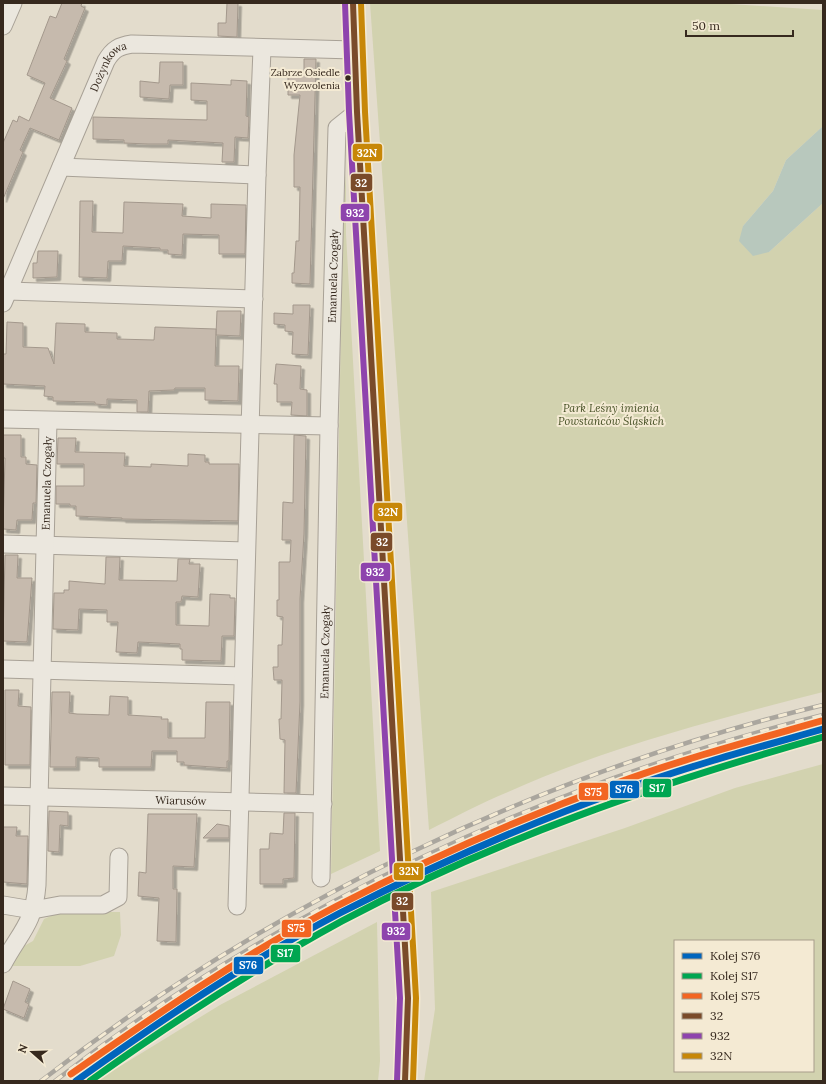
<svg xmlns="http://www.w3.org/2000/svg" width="826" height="1084" font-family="Lora,serif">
  <defs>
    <filter id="shadow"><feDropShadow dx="3.5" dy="3.5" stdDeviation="0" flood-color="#0004"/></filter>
  </defs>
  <rect width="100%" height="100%" fill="#e3dccc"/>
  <g fill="#d2d2af" fill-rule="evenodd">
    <path d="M370,3H716L823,10V126L786,160L773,191L743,226L769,252L823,203V692C717,719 608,747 508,792C481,803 455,817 429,830Z"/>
    <polygon points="346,173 346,234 380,851 331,874 343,214"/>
    <path d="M823,764V1081H424L435,1009L431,892L625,828L735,788ZM675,941H813V1071H675Z"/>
    <polygon points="60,912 120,912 121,935 114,956 80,966 6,966 15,951 33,941 44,919"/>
    <polygon points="377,922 380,1061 378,1081 96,1081 220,1005"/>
  </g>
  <polygon fill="#b8c8bd" points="823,126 823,203 769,252 753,256 739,241 743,226 773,191 786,160"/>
  <g fill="#c6baad" stroke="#a3988c" filter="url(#shadow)">
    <polygon points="62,3 82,3 81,6 85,8 64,59 67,61 50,98 72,108 59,140 30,128 20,150 23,152 3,199 3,143 13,120 17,122 19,116 29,121 45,83 27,75 50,16 56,18"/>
    <polygon points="227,3 238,3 237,37 218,36 218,23 226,23"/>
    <polygon points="304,59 316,59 310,284 292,283 292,273 294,273 296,241 299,241 300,187 294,187 294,155 300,95 288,95 288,73 304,73"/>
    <polygon points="160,62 183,62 183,85 170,85 169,99 140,97 140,81 159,83"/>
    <polygon points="231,80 247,81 246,116 249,117 248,138 235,137 234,162 222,162 223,143 168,140 168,144 148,144 124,143 124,140 93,139 93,117 207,120 207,101 191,100 191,83 231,85"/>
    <polygon points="80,201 93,201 92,232 123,233 124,202 183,204 182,216 211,218 211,204 246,205 245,254 219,254 219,235 183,234 182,255 168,254 168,250 160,250 160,248 123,246 122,261 108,261 107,278 79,277"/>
    <polygon points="38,251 58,251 57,277 33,278 33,263 37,263"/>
    <polygon points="293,305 310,305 308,355 292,354 293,332 285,331 285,325 274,324 274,313 293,314"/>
    <polygon points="217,311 241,311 240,336 216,335"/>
    <polygon points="7,322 23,323 23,347 48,348 54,364 56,323 85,324 85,332 117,333 117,339 154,340 155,327 216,329 215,366 239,366 238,401 205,400 205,388 175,388 174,390 149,391 148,412 137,412 137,400 107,399 107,405 95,404 95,402 53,401 53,397 44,396 45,386 3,384 3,354 6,354"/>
    <polygon points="276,364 301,366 300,389 307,390 307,416 291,415 292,402 277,402 277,384 274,384"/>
    <polygon points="3,435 21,435 21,457 26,457 26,464 37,465 36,503 33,503 32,520 17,520 16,530 3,529 5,458 3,458"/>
    <polygon points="294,435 306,436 304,534 300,599 300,702 296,793 284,793 285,740 280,739 279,719 281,719 282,680 274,680 273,667 278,667 278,645 282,645 283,617 277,616 277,600 279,600 279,562 290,562 291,540 282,540 283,502 293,503"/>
    <polygon points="58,438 76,438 75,452 125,453 124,466 151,467 151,464 188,466 188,454 205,455 205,462 209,462 209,464 239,464 238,521 122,519 122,518 76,516 76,506 70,506 70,504 56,504 56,486 84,486 84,464 57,464"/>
    <polygon points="5,555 18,555 17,578 32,578 27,642 3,641"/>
    <polygon points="106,557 120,557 119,580 177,581 178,559 190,559 189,564 200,564 198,597 182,596 181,602 176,602 176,625 209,626 210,594 230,595 230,598 235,598 234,636 222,636 221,661 182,660 182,649 180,649 180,644 138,642 137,653 116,652 118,622 107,622 107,610 79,609 78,630 53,629 54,593 64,593 64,590 69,590 69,581 105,584"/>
    <polygon points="5,690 19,690 18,706 31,707 30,765 5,765"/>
    <polygon points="52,692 70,692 69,713 77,714 109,715 110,696 128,697 128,715 162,717 161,719 168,719 168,738 205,738 206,702 230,702 229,761 227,761 227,768 184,765 184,762 177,762 177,751 152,751 151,767 99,767 99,758 76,757 76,767 50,767"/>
    <polygon points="49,811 68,812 68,826 60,825 59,852 48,851"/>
    <polygon points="284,813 295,813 294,878 283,879 283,884 260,884 260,849 269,849 270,833 283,834"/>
    <polygon points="148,814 197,814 194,867 173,866 173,889 177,889 176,942 157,941 159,898 138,896 139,872 146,873"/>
    <polygon points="217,824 229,826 229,838 203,838"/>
    <polygon points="3,827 17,827 16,836 28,836 27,884 3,882"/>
    <polygon points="13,981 30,989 25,1002 29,1004 24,1018 3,1009"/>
  </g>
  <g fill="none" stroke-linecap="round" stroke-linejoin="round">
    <defs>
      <g id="minor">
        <polyline points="353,3 357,112 397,787"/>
        <polyline points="3,26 13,3"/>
        <polyline points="61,167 257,175"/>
        <polyline points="8,291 254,299"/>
        <path id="s1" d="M3,303L106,61C113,49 119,46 132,44L354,50"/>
        <polyline points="3,419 329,426"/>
        <polyline points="3,544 246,551"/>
        <polyline points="3,669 243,676"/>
        <path id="s2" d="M3,796L323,804"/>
        <path id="s3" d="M321,878L329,426L337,128L357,112"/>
        <polyline points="3,905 33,910 60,905 103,905 118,897 119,857"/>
        <polyline points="237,906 257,175 262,49"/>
        <path id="s4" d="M3,964C20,932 34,924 37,885L48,421"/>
        <polyline points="405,1081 408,998 406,961"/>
      </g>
    </defs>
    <use href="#minor" stroke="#a8a196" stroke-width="19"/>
    <use href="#minor" stroke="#ebe7de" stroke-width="17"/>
    <defs>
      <g id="rail">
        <path d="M41,1081C270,903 541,773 823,705"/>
        <path d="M55,1081C279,907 548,783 823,715"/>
      </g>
    </defs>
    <use href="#rail" stroke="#aaa69e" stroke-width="4.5"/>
    <use href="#rail" stroke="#f4ead3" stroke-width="3" stroke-dasharray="9" stroke-linecap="butt"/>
    <defs>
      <polyline id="minor-bridge" points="397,787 406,961"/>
    </defs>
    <use href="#minor-bridge" stroke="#a8a196" stroke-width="19" stroke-linecap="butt"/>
    <use href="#minor-bridge" stroke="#ebe7de" stroke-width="17"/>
    <defs>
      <polyline id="bus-1" points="353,3 357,112 408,998 405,1081"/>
      <polyline id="bus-2" points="345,3 349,112 400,998 397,1081"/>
      <polyline id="bus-3" points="361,3 365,112 416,998 413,1081"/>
    </defs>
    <use href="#bus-1" stroke="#f4ead3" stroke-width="9"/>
    <use href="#bus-2" stroke="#f4ead3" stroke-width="9"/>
    <use href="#bus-3" stroke="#f4ead3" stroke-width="9"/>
    <use href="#bus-1" stroke="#7a4b2a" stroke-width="6"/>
    <use href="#bus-2" stroke="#8e44ad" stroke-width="6"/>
    <use href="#bus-3" stroke="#c78708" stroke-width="6"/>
    <defs>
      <path id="rail-1" d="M76,1081C161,1020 247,962 340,913C432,866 526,824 623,790C689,766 756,748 823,729"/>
      <path id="rail-2" d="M90,1081C171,1023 254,969 342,921C496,839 656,784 823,737"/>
      <path id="rail-3" d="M71,1074C157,1014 243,955 337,906C428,859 523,817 620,782C686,758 754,740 821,721"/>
    </defs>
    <use href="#rail-1" stroke="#f4ead3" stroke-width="10"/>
    <use href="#rail-2" stroke="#f4ead3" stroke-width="10"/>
    <use href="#rail-3" stroke="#f4ead3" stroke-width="10"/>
    <use href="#rail-1" stroke="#0065bd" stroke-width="7"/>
    <use href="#rail-2" stroke="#00a651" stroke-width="7"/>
    <use href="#rail-3" stroke="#f26522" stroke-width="7"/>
  </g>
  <circle fill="#36291e" stroke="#f4ead3" stroke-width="1.5" cx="348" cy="78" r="3.5"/>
  <g text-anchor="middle" stroke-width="4" stroke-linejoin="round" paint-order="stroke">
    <g font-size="10" fill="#36291e" stroke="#f4ead3" text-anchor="end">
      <text x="340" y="76">Zabrze Osiedle<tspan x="340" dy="13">Wyzwolenia</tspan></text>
    </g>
    <g font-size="11" fill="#36291e" stroke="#f4ead3">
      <text dy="4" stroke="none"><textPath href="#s1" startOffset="260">Dożynkowa</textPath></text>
      <text dy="4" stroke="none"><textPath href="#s3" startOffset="602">Emanuela Czogały</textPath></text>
      <text dy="4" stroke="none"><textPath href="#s4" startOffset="489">Emanuela Czogały</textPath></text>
      <text dy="4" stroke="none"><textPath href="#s3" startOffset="226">Emanuela Czogały</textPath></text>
      <text dy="4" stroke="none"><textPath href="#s2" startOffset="178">Wiarusów</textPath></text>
    </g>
    <g font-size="11" font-style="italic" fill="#475126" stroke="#f4ead3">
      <text x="611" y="412">Park Leśny imienia<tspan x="611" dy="13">Powstańców Śląskich</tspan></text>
    </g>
  </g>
  <g stroke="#f4ead3" stroke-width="1.5">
    <rect x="352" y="143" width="31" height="19" rx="4" fill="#c78708"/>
    <rect x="350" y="173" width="23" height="19" rx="4" fill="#7a4b2a"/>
    <rect x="340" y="203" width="30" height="19" rx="4" fill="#8e44ad"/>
    <rect x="373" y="502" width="30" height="20" rx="4" fill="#c78708"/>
    <rect x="370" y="532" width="23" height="20" rx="4" fill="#7a4b2a"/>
    <rect x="360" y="562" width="31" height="20" rx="4" fill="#8e44ad"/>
    <rect x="642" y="778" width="30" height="20" rx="4" fill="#00a651"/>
    <rect x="609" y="780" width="31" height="19" rx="4" fill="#0065bd"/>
    <rect x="578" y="782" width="31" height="19" rx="4" fill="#f26522"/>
    <rect x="393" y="862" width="31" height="19" rx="4" fill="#c78708"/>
    <rect x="391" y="892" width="23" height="19" rx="4" fill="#7a4b2a"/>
    <rect x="281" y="919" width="31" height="19" rx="4" fill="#f26522"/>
    <rect x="381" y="922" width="30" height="19" rx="4" fill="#8e44ad"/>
    <rect x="270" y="944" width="31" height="19" rx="4" fill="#00a651"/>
    <rect x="233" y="956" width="31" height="19" rx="4" fill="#0065bd"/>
  </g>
  <g font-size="11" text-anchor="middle" font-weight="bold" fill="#fff">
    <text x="367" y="157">32N</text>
    <text x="361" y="187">32</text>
    <text x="355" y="217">932</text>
    <text x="388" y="516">32N</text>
    <text x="382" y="546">32</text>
    <text x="375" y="576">932</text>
    <text x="657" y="792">S17</text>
    <text x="624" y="793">S76</text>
    <text x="593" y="796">S75</text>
    <text x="409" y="875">32N</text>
    <text x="402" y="905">32</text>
    <text x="296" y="932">S75</text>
    <text x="396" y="935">932</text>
    <text x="285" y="957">S17</text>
    <text x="248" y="969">S76</text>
  </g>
  <rect width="826" height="1084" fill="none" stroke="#36291e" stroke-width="8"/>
  <rect x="674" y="940" width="140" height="132" fill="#f4ead3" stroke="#a89d8b"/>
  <rect x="682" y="953" width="20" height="6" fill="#0065bd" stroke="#a89d8b"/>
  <text x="710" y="960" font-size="12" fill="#36291e">Kolej S76</text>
  <rect x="682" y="973" width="20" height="6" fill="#00a651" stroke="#a89d8b"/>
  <text x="710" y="980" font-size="12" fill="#36291e">Kolej S17</text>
  <rect x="682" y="993" width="20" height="6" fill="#f26522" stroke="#a89d8b"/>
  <text x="710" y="1000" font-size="12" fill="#36291e">Kolej S75</text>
  <rect x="682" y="1013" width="20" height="6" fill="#7a4b2a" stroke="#a89d8b"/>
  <text x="710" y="1020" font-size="12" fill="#36291e">32</text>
  <rect x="682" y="1033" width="20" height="6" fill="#8e44ad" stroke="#a89d8b"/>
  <text x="710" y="1040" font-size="12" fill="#36291e">932</text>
  <rect x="682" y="1053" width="20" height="6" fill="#c78708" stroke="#a89d8b"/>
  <text x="710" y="1060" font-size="12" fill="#36291e">32N</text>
  <g transform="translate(32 1052) rotate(290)" stroke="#f4ead3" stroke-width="3" paint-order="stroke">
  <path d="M0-3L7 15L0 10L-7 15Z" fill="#36291e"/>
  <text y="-6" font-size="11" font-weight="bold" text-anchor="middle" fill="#36291e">N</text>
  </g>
  <path d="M686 30v6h107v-6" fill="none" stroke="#36291e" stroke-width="2"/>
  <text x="692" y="30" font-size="12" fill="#36291e" stroke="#f4ead3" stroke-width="3" paint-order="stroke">50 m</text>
</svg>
